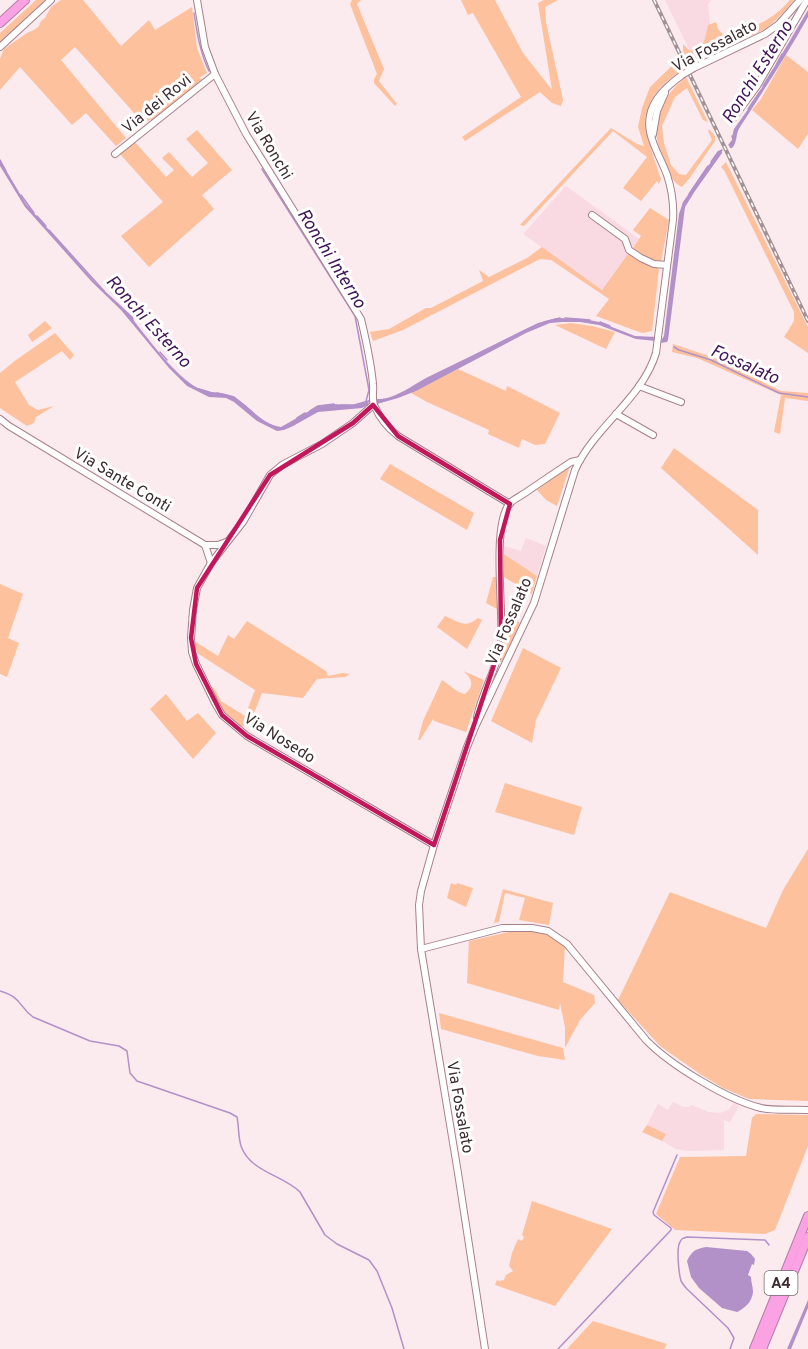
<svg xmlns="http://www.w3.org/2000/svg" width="808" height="1349" font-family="Overpass,sans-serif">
  <rect width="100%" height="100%" fill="#fbeaee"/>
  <g fill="#f9dae2">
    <polygon points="665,0 712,0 708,4 712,42 690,51"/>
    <polygon points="566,186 639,239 602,290 523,234"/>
    <polygon points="526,538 546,546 537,576 504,554 504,546 521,551"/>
    <polygon points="673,1102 683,1107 689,1107 692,1105 708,1112 720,1113 728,1110 734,1103 739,1106 730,1122 724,1120 724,1150 687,1151 676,1149 662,1141 665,1134 647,1125 658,1104 668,1110"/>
  </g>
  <g fill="#fec19e">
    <polygon points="36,0 48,0 0,44 0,33"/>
    <path d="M61,0H83L121,46L149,20L155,30L192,7L197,48L207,73L199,78L202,79C187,95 168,107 151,122V119L144,124L75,47L61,60L126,138L116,146L86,113L72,125L20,67L0,90V59L4,49L27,33L34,30L39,26L41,21L45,18L51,7Z"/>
    <polygon points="352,0 361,0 357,4 384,69 379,81 397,104 395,106 374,83 374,79 377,74 350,4"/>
    <polygon points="461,0 495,0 523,53 552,90 538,3 544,0 558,0 545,7 546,22 563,100 561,106 552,103 540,92 465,141 462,137 521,97 473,13 468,15"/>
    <path d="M790,0H794L784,12L766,29L689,63L683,51V44L690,51L704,42L708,25L716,22L718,29L725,37C752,27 770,23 790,0Z"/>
    <polygon points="786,55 808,72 808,134 798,149 752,110 761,99"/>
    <path d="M677,61L682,70C632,103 645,130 661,179L659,184L657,181L641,201L623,188L647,157L613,131L524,226L520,225L611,128L637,144L644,146L638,127L642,108L650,87Z"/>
    <path d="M686,77L708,122L703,120L687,88L675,97L662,126L664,143L671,165L679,174L686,175L712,140L708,131L709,129L715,136V141L689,179L682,187C673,183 669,173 666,165C662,155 657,143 656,133C656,109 669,91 686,77Z"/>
    <polygon points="197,130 232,170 202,195 214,209 149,267 121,236 163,202 120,154 135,142 166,177 174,170 162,158 169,152 192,177 208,163 186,139"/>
    <polygon points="726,162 808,327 808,353 784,337 794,321 794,312 724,170 721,167"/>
    <polygon points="650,208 669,220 661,262 647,258 633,248 641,236 633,230"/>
    <polygon points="542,247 602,290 628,254 659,269 652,331 643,333 639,332 596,316 609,299 551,260 540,259 403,330 373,341 370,332 389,329 426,308 431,308 483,281 479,270 489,277 527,258"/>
    <polygon points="45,321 52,328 32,342 28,335"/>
    <polygon points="571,323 592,326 615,332 606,349 555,325"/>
    <polygon points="55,333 74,355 70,360 62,351 15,382 29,405 38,410 54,406 36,417 34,423 27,426 0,408 0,373 16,360"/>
    <polygon points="673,344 715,358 781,391 808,393 808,401 785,398 780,434 774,432 781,395 697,358 672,352"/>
    <polygon points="458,369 506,391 507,386 560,413 545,444 535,445 522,439 519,448 488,434 489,430 427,402 411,393"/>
    <polygon points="674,448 758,510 758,555 661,468"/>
    <polygon points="390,464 474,513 467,530 380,479"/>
    <polygon points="570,466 557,506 546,500 537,490"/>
    <polygon points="504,554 537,576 532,594 504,577"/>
    <polygon points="493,577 496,577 497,609 486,603"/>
    <polygon points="0,584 23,594 8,638 19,643 7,677 0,674"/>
    <polygon points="504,613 520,623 502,662 498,662 503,640"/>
    <path d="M445,616C460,622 464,629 478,618L482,620L467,649L437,627Z"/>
    <polygon points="247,621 326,671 328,676 343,673 350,674 345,677 317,679 303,698 262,693 250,723 241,727 225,715 210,689 212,687 214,688 221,701 245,716 255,690 197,653 194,641 218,656 228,635 234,639"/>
    <polygon points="523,648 561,668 536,720 532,743 491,721"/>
    <path d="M463,671L484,680L466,732L434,721L433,719L420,740H418L423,721L442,680C450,685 457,693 465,694C475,686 472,678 463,671Z"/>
    <polygon points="166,694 187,721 198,713 216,733 193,759 150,709"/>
    <polygon points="505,783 582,807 574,835 495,812"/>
    <polygon points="808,849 808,1101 749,1099 723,1088 700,1074 660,1046 618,1000 670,892 766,928 783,890"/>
    <polygon points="451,883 456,885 457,883 473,888 466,907 447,898"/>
    <polygon points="503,889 553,903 549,925 519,920 525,898 505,893 499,922 494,923"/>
    <polygon points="537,931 556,938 565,946 563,982 594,995 595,1003 580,1020 565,1048 565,1027 560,1003 559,1010 467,983 469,941 509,932"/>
    <polygon points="439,1013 563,1048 565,1060 538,1056 441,1029"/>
    <polygon points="756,1114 808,1115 808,1146 775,1230 765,1234 675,1230 656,1214 680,1157 746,1156 752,1118"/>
    <polygon points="647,1125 666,1134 662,1141 642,1132"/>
    <polygon points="532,1201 612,1229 555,1306 495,1285 497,1280 499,1281 504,1280 506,1275 513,1271 509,1266 512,1253 518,1239 522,1241 524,1237 522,1235"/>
    <polygon points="593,1321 667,1344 664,1349 567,1349"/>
  </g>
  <g fill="#b290c8">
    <path d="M808,10V17C787,55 763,91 740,127C735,134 738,142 732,148H730L729,145L733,140L732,137L734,129L754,101Z"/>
    <polygon points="722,150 722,153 695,191 685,207 668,340 667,342 661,343 662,339 664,336 679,214 683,202 718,152"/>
    <path d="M0,160L26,204L94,281L133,317L134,321C150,341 176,377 198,388C210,394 224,391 234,397C251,407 261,424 281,427L318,406L332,404L354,405L369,401L368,405L362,408L318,412L293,426L284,430L277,431L257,421L234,402L226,398L209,397L187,386L169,368L121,310L92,282L25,207L0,166Z"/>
    <path d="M557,318L584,319L599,322L635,336L657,337L656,341L636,339L599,325L580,322H563L550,323L526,333L416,391L398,398L377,404L376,399C395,400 412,385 428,377C465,359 501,341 538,323Z"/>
    <path d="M706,1247L747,1251L751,1254L755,1259L754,1265L752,1264L748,1275L751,1277C751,1282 753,1287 753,1292C752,1302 745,1308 737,1312L722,1308L699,1288L691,1277L687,1261C692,1251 695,1249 706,1247Z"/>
    <polygon points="808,1300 808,1308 791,1349 787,1349"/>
  </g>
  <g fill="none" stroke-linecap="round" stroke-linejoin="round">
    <g stroke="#b290c8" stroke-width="1.5">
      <path d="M194,13C197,33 200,52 209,71"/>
      <polyline points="777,63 782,54"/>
      <polyline points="763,86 773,70"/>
      <polyline points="748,109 761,90"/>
      <polyline points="729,145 733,140 732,136"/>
      <polyline points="0,160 6,171"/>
      <polyline points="711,162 718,152 722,150"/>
      <polyline points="262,169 355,316 369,390 366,401"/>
      <polyline points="689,194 708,166"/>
      <polyline points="21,195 34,213"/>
      <polyline points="37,216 46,226"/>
      <polyline points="49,230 104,291"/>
      <polyline points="565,318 590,320"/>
      <polyline points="544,322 560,318"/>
      <polyline points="600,322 610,326"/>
      <polyline points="674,347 679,350 711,360 779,393 808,397"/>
      <polyline points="160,352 167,360"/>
      <polyline points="199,389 209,392"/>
      <polyline points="217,393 234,397 251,411"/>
      <polyline points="341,405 354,405 372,400"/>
      <polyline points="310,411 318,406 334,404"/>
      <polyline points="297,418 305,413"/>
      <path d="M0,991C23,998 18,1006 33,1017L90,1041L119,1046L127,1051L130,1073L137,1081L230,1113L237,1117C239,1127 238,1136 241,1146C250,1172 283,1175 300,1192L325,1235L337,1244L369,1260L377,1271L392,1308L404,1349"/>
      <polyline points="558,1349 671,1230 671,1228 654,1215 653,1212 677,1155"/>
      <path d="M730,1349L734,1338L728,1328L687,1289C684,1286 683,1284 681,1281C679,1274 676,1248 680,1242C682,1238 683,1238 687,1237L765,1240L769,1245"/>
    </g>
    <defs>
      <g id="minor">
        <path d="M197,0L205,47L215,74L246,134L361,319C366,340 371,362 373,384C374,392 371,400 375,407C380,419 388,428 398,436L510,504"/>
        <polyline points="0,47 51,0"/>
        <polyline points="694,68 765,34 779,24 800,0"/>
        <polyline points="732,120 757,86 807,0"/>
        <polyline points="653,134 657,111 665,93"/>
        <polyline points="115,154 215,74"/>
        <polyline points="592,215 625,239 629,250 641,258 654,264 667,265"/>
        <polyline points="639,386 681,402"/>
        <polyline points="373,405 353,423 322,444 282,465 270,475 243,522 211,563 197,588 193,610 191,638 192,652 196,664 215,703 222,715 247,736 434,845"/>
        <polyline points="616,414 653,435"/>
        <polyline points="0,419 9,426 205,545 218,545 226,542"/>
        <polyline points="205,545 211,563"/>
        <path d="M477,717C482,692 497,669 501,643C504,611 491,525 510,503C514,499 521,496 525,493C541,482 556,472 571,462L580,460"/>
        <path d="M421,949L502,928H532L548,931L567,944L646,1040C670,1065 728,1100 761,1108C776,1111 793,1109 808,1110"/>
        <path d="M485,1349L458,1173L421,949L419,905L421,891L434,845L467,747L476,725L534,603L575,470C595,426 642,399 656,353L673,220C674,205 672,190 667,175C662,161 653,147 650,132C645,106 663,89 682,75"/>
      </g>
      <g id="highway">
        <polyline points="0,23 25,0"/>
        <polyline points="754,1349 808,1216"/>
        <polyline points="762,1349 808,1237"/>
      </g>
    </defs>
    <use href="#minor" stroke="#a7818b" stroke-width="8"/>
    <use href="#highway" stroke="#b879a6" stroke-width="10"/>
    <use href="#minor" stroke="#fff" stroke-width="6"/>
    <use href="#highway" stroke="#fba2e5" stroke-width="8"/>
    <defs>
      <polyline id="rail" points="654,0 808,321"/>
    </defs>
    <use href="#rail" stroke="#a29195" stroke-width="4"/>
    <use href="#rail" stroke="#fff" stroke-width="1.5" stroke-dasharray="4.5" stroke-linecap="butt"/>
    <defs>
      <polyline id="minor-bridge" points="682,75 694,68"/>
    </defs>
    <use href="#minor-bridge" stroke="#a7818b" stroke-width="8" stroke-linecap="butt"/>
    <use href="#minor-bridge" stroke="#fff" stroke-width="6"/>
  </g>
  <path fill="none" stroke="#c2185b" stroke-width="4.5" stroke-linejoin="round" d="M373,405L398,436L510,504L500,540L501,644L434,845L247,736L222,715L196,664L191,638L197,588L270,475L353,423Z"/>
  <g text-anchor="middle" stroke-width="6" stroke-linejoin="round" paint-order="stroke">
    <rect fill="#fff" stroke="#766b6e" stroke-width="1.5" x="764.5" y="1271" width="33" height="24" rx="4.5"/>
    <g font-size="15" font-weight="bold" fill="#3c2c30">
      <text x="781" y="1288">A4</text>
    </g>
    <g font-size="16" fill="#3c2c30" stroke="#fff">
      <text transform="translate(714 45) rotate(-28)" y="6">Via Fossalato</text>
      <text transform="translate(156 103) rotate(-39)" y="6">Via dei Rovi</text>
      <text transform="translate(270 145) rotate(59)" y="6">Via Ronchi</text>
      <text transform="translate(123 479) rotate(31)" y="6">Via Sante Conti</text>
      <text transform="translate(508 621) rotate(-67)" y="6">Via Fossalato</text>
      <text transform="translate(280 737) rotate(32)" y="6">Via Nosedo</text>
      <text transform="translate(461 1107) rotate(80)" y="6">Via Fossalato</text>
    </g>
    <g font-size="18" font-style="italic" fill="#421559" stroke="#fff">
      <text transform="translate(757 72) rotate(-58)" y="6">Ronchi Esterno</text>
      <text transform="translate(332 258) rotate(58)" y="6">Ronchi Interno</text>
      <text transform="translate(149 321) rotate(48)" y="6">Ronchi Esterno</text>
      <text transform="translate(745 364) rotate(24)" y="6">Fossalato</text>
    </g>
  </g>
</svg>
